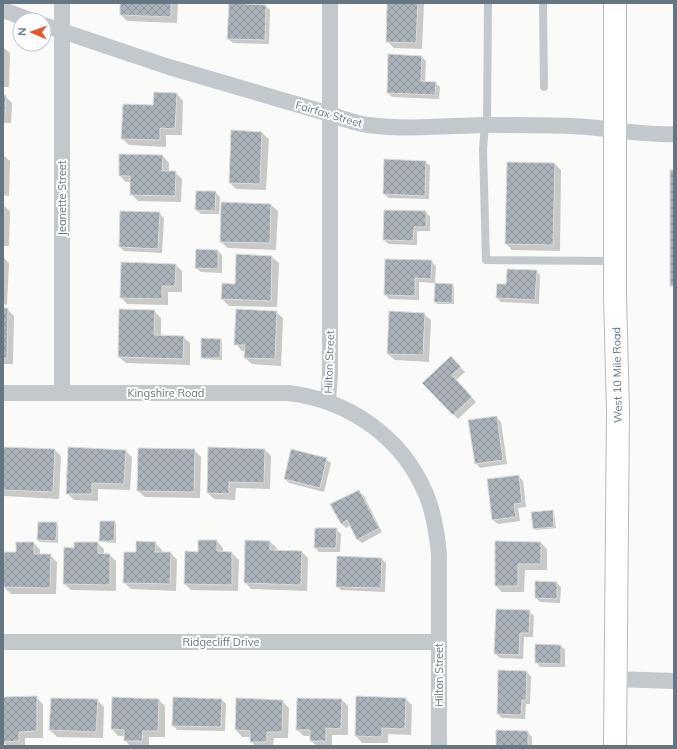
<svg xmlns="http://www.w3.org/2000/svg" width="677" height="749" font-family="Mulish,sans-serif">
  <defs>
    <pattern id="building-cross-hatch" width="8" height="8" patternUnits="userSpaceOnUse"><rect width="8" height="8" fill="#aab3b9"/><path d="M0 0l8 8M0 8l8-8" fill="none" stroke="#8e969c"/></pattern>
  </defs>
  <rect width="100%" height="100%" fill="#fafaf8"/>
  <g fill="#0003">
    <polygon points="121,3 178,3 177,23 127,21 121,15"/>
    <polygon points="388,3 424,3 422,49 394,48 387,41"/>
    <polygon points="266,6 270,10 269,44 233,43 228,39"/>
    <polygon points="3,47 10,53 9,87 3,87"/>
    <polygon points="422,57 426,61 425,83 435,83 440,87 439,99 392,97 388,93"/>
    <polygon points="177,94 183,101 182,135 166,135 166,147 129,145 122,138"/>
    <polygon points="3,96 5,96 12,103 11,123 3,123"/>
    <polygon points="262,133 269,139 266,190 236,189 230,183"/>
    <polygon points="3,155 10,161 9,196 3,195"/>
    <polygon points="163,156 169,163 169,172 175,172 182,179 181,202 138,201 131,194 131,182 126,182 120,176"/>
    <polygon points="426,162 430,166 429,199 389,198 384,194"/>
    <polygon points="555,164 561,170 560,251 512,250 506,244"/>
    <polygon points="215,192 220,197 219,214 201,214 196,210"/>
    <polygon points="222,203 271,205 278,211 276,250 228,248 221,242"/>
    <polygon points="3,205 10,211 9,246 3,246"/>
    <polygon points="121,212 159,213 164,218 162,253 124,251 120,247"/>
    <polygon points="426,212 430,217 430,231 417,231 417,245 388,244 384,239"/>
    <polygon points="218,251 222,255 222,273 201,272 196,268"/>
    <polygon points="3,257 9,263 7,305 3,304"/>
    <polygon points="272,257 279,263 277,307 229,306 222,299 236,285"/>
    <polygon points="431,261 436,266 435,283 419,282 419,300 389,299 385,294"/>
    <polygon points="176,265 182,271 182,292 168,292 168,305 127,304 121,297"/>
    <polygon points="536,271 540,275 539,304 501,302 497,298"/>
    <polygon points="452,285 454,287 454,304 437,304 435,302"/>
    <polygon points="3,309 7,309 14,316 13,364 3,364"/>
    <polygon points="154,311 161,318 161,336 183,337 190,343 190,365 126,363 119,357"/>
    <polygon points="276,312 283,318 281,366 252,364 245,358 246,351 242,351 236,344"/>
    <polygon points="424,314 431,320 429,362 395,360 388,354"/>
    <polygon points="220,340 222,342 222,360 204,359 202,357"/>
    <polygon points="451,357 465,372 456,380 476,402 458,419 424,383"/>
    <polygon points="496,417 501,422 507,464 480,468 476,463"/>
    <polygon points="3,448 55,450 61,456 59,499 4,496 3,495"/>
    <polygon points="125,450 132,457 130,490 98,489 98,501 74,500 67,493"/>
    <polygon points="194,450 201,457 200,498 145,497 138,491"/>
    <polygon points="265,450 271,456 270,489 236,488 235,500 214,499 208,493"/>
    <polygon points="326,459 331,463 324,492 289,483 285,479"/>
    <polygon points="518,476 523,481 526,507 518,508 520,521 498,524 493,520 489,480"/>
    <polygon points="359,491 364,496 382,532 362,543 357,539 350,525 346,528 341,523"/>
    <polygon points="552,511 554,513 556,528 536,530 534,528"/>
    <polygon points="114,522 116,524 116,543 102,542 100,540"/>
    <polygon points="56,523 58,525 58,543 40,542 38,540"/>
    <polygon points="336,529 341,534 340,552 319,552 315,547"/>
    <polygon points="217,541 223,548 223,553 232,553 239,560 238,591 191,590 185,584 199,553"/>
    <polygon points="270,542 277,548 276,551 302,552 308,558 307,591 251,589 245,582"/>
    <polygon points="496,542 541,543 547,549 547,570 525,570 524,592 502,592 496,586"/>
    <polygon points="34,543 40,550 40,555 50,555 57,562 56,594 11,594 4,587 17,553"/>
    <polygon points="97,543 104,549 104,554 110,555 116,561 116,591 71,590 64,584 75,549"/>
    <polygon points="155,543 162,550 162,553 171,553 177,560 176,591 131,589 124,582 137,553"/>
    <polygon points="382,559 386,563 385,592 341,590 337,586"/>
    <polygon points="557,583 561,587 560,603 540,602 536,598"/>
    <polygon points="529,611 534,616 533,637 524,637 523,659 500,658 495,654"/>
    <polygon points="561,646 565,650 565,667 540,667 536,662"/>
    <polygon points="499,671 527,672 531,677 530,704 526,704 525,719 502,718 498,714"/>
    <polygon points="36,697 43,704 43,738 25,738 25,746 7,746 3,742 3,698"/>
    <polygon points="113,698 159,700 165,706 165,737 149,737 149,746 130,746 125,740 125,736 118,736 112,729"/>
    <polygon points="52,699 97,700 104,707 103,738 57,737 50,730"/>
    <polygon points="406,699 412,705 411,735 388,734 388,743 362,743 356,736"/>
    <polygon points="222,700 226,704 225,731 177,730 173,725"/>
    <polygon points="342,700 348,706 348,735 332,735 332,746 317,746 311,741 311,736 304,736 297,730"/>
    <polygon points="282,701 289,708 288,738 274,738 273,746 255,746 251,741 251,737 242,737 236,730"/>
    <polygon points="528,732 532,737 532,746 497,746"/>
  </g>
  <g fill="url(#building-cross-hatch)" stroke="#dcdcda">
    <polygon points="120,3 171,3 171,17 120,15"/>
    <polygon points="229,3 266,5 265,40 227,39"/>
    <polygon points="387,3 418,3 416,43 386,42"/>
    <polygon points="388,54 422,56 421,81 436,82 435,95 387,93"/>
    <polygon points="154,92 177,93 175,129 160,128 160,140 121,139 123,104 153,105"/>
    <polygon points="3,95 6,95 5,117 3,117"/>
    <polygon points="231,130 262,132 260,184 229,183"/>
    <polygon points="119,154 163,155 162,171 176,171 175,196 130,195 130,176 119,176"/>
    <polygon points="384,159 426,161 425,196 383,194"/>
    <polygon points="507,162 555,163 553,245 505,244"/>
    <rect x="670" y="170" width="4" height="116"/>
    <polygon points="196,191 216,191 215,211 195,210"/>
    <polygon points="221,202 271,204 270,243 220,242"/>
    <polygon points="3,204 4,204 3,240"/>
    <polygon points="384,210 426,211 426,227 414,227 413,241 383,240"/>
    <polygon points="120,211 160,212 158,249 119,247"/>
    <polygon points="196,249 218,250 218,269 195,268"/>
    <polygon points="236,254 272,256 271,301 221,299 222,283 235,284"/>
    <polygon points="385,259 432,260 431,279 415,278 415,296 384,295"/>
    <polygon points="121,262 176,264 175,286 162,286 162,299 120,298"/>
    <polygon points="507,269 537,270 535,300 496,298 497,284 506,284"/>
    <polygon points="435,283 453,284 452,303 434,302"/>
    <polygon points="3,308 8,308 7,358 3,358"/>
    <polygon points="119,309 155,310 154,335 184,336 183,359 118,357"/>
    <polygon points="236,309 277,311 275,359 244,358 245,345 234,345"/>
    <polygon points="389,311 425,313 423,355 387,354"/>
    <polygon points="201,338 221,339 220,358 201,358"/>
    <polygon points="451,356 461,367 452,375 472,397 453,415 422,383"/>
    <polygon points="497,416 503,460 475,464 468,420"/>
    <polygon points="3,447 55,449 53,492 3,490"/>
    <polygon points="68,447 126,450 124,484 92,483 92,494 66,494"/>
    <polygon points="208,447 265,449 264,483 229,482 229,494 207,493"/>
    <polygon points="138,448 195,449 194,492 137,491"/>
    <polygon points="291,449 327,458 320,488 284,479"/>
    <polygon points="519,475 522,503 514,504 516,517 492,520 487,479"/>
    <polygon points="359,490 379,528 357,540 347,520 341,524 330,504"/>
    <polygon points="553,510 554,527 533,529 531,512"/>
    <polygon points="100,521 115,521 114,541 99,541"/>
    <polygon points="38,522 57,522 56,541 37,540"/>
    <polygon points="315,528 337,528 336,548 314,548"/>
    <polygon points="198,540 217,540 217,551 232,552 232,585 184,584 185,551 198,552"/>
    <polygon points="245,540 270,541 270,550 302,551 301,585 244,583"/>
    <polygon points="136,541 156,542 155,552 171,552 170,584 123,583 124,552 136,552"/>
    <polygon points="495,541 541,542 541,564 518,564 518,586 495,586"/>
    <polygon points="16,542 34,542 34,554 51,554 50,588 3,587 4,552 16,552"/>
    <polygon points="74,542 98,542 98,553 110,554 110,585 63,584 64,547 74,548"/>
    <polygon points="337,556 382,558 381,588 336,587"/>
    <polygon points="535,581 557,582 557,599 535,598"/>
    <polygon points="496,609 530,610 529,633 520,633 519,655 494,654"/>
    <polygon points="535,644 561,645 561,664 535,663"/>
    <polygon points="498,670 527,671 526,700 522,700 521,715 497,714"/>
    <polygon points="37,696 37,731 19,732 19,741 3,742 3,697"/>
    <polygon points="356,696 406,698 405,729 382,728 382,737 355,736"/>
    <polygon points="112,697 159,699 158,731 143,731 142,741 124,741 124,730 111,729"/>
    <polygon points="173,697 222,699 221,727 172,726"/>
    <polygon points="51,698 98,699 96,732 49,730"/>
    <polygon points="236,698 283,700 282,732 267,732 267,742 250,742 250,731 235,730"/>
    <polygon points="297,698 342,699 341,729 326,728 326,741 310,741 310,730 296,730"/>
    <polygon points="496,730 528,731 528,746 496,746"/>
  </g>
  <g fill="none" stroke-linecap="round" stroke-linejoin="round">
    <defs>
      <polyline id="secondary" points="615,746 618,411 615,296 615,3"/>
    </defs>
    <use href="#secondary" stroke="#b3babf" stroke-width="24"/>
    <g stroke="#c3c8cc" stroke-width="8">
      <polyline points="543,3 544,87"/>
      <polyline points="485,125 483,149 486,260 614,261"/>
      <polyline points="487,125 488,3"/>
    </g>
    <g stroke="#c3c8cc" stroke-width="16">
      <polyline points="3,10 30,20"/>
      <path d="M44,25L169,67L330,114C343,119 355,123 368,125C406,130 445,126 483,125C513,125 542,125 571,126C606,127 640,136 674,134"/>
      <path d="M3,393H288C349,400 402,437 426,494C434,513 437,534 439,554V746"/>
      <polyline points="62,393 62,3"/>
      <polyline points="328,401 330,375 330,3"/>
      <polyline points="3,642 439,642"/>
      <polyline points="615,679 674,681"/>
    </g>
    <use href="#secondary" stroke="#fff" stroke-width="22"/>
  </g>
  <g text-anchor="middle" stroke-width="4" stroke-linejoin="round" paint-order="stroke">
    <g font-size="11" fill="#657683" stroke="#fff">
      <text transform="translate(329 114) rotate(16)" y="4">Fairfax Street</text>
      <text transform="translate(62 198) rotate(-90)" y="4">Jeanette Street</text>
      <text transform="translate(329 362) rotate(-88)" y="4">Hilton Street</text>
      <text transform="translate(617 375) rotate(-91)" y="4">West 10 Mile Road</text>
      <text x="166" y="397">Kingshire Road</text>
      <text x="221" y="646">Ridgecliff Drive</text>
      <text transform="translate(439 675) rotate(-90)" y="4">Hilton Street</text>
    </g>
  </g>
  <rect width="677" height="749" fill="none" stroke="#657683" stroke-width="8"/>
  <g transform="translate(32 32) rotate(272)"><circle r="19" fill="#ffffff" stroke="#c1c8cd"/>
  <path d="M0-3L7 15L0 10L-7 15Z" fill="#e4572e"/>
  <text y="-6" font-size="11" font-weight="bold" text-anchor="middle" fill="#657683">N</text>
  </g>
</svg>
